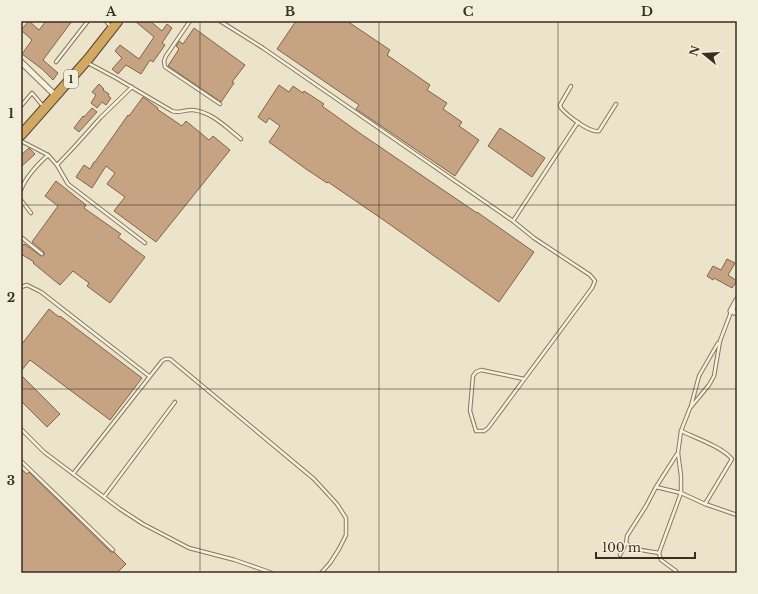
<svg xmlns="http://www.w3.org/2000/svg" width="758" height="594" font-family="'Libre Baskerville',serif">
  <rect width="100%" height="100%" fill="#ebe4ca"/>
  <g fill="#c6a483" stroke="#836447">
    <polygon points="29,21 39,30 46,21 72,21 43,60 58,73 53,80 42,69 22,54 32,40 21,30"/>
    <polygon points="135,21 150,21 162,31 167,24 172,28 162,43 165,45 153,62 150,60 141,74 126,65 118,74 112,69 122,58 115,51 120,45 139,59 154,37"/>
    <polygon points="296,21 347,21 390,50 387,55 430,85 427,90 447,103 443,109 462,122 459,126 479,140 455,176 356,109 359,105 277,49"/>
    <polygon points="194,28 245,65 232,82 234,83 221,102 168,66 179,49 176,46 179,41 183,44"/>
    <polygon points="99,84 104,89 103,90 109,94 108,96 111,98 106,105 102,102 97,108 91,103 96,95 92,92"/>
    <polygon points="279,85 289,92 293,86 303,93 304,91 324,104 322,106 361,134 477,213 477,212 534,252 499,302 385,221 328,182 327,183 306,169 269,142 280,126 269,118 266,123 258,117"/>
    <polygon points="143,97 158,108 157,109 182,126 186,121 209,140 213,136 230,150 156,242 114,211 125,197 107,184 115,173 106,166 92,188 76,177 84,165 90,169 94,162 95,162 128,115 129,116"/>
    <polygon points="92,108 97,112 79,132 74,128 83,116 84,117"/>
    <polygon points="500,128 545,158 532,177 488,146"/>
    <polygon points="29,148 35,154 21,167 21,155"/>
    <polygon points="56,181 86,205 84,208 121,234 118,237 145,257 110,303 87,286 89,283 73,271 60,285 33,263 34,262 21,254 21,243 24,245 25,244 26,245 41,256 44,255 44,252 32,242 58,206 45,196"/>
    <polygon points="727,259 735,263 728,275 737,281 732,288 714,278 713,280 707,276 713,266 721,270"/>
    <polygon points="49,309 59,317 60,316 142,378 110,420 30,360 21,371 21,345"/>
    <polygon points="21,375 60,414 47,427 21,401"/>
    <polygon points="21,469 27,474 29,472 111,552 114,552 126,564 117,573 21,573"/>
  </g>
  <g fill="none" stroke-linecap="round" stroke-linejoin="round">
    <defs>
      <g id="lane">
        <polyline points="106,21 110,26"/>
        <polyline points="190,21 166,56 164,61 165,67 220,104"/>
        <polyline points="220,21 263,48 513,221 534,238 590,275 595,281 592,288 488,428 484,431 476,431 470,411 473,376 476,372 481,370 524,379"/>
        <polyline points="56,62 88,21"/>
        <path d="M88,63L116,78L172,111C179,114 186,109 193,110C212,112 227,128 241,139"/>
        <path d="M571,86L560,105L561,108C567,115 589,133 599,131L616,104"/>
        <polyline points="21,106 32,93 43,106"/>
        <polyline points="21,141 48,155 57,165 75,146 101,117 132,87"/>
        <polyline points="57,165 68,184 145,243"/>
        <path d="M21,190C26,176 37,165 48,155"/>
        <polyline points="21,200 31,213"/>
        <polyline points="513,221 578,122"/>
        <polyline points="21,237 42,254"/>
        <polyline points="21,287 27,285 41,292 149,376"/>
        <polyline points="691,406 699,376 718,343"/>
        <polyline points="21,429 44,452 120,509 143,524 189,548 235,560 272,573"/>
        <polyline points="21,461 113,550"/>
        <polyline points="73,474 162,361 165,359 170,359 314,479 337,504 346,518 346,535 339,549 330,563 321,573"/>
        <path d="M656,487L681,493L705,504L732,459C722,447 696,438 681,431"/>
        <polyline points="104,497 175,402"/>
        <polyline points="705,504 737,515"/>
        <path d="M659,553C648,551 634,550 626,543L627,536L646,506L656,487L677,454"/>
        <polyline points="620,555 626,543"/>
        <polyline points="676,571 661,560 659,553 681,493 681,476 678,453 681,431 690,408 709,385 714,376 720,341 731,312"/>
      </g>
      <g id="street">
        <polyline points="21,62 56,96"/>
        <polyline points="737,300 731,311 737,313"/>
      </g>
      <polyline id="highway" points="21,135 89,58 118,21"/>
    </defs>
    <use href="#lane" stroke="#867760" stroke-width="4.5"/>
    <use href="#street" stroke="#867760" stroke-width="7"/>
    <use href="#highway" stroke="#554533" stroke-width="11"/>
    <use href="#lane" stroke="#f6f1dc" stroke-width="2.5"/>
    <use href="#street" stroke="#f6f1dc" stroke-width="5"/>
    <use href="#highway" stroke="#d2a963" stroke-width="9"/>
  </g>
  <path fill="none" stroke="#382e22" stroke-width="1" stroke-opacity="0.55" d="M200,21V573M379,21V573M558,21V573M21,205H737M21,389H737"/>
  <g text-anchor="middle" stroke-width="4" stroke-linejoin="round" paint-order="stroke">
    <rect fill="#f3eed9" stroke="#706859" stroke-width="1" x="64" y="70" width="14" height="18" rx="3"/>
    <g font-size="11" font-weight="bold" fill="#382e22">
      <text x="71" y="83">1</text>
    </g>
  </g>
  <rect width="758" height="594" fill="none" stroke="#f3eed9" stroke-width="44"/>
  <g transform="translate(704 54) rotate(288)" stroke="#f3eed9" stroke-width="3" paint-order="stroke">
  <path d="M0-3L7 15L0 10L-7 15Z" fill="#382e22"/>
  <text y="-6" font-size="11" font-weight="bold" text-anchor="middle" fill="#382e22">N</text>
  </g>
  <path d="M596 552v6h99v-6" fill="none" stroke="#382e22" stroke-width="2"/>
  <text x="602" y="552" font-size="12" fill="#382e22" stroke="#f3eed9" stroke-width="3" paint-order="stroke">100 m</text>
  <rect x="22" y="22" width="714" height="550" fill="none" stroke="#382e22" stroke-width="1.5"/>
  <g font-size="13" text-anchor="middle" font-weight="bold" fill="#382e22">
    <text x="111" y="16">A</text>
    <text x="290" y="16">B</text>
    <text x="468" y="16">C</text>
    <text x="647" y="16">D</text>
    <text x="11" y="118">1</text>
    <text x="11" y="302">2</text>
    <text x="11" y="485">3</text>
  </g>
</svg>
